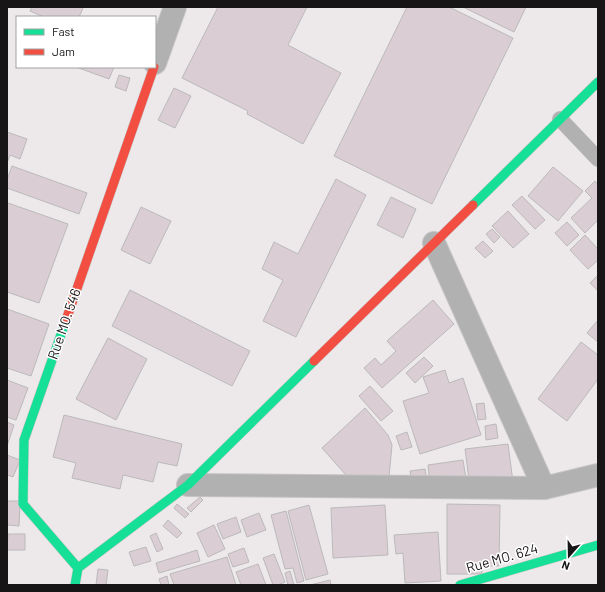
<svg xmlns="http://www.w3.org/2000/svg" width="605" height="592" font-family="Barlow,sans-serif">
  <rect width="100%" height="100%" fill="#ede9eb"/>
  <g fill="#dbcdd4" stroke="#bbb9ba">
    <polygon points="32,7 82,7 83,8 79,17 44,17 30,11"/>
    <polygon points="218,7 307,7 288,45 341,73 303,144 247,114 248,111 182,78"/>
    <polygon points="407,7 449,7 513,38 432,204 334,156"/>
    <polygon points="463,7 526,7 514,32"/>
    <polygon points="76,67 114,67 109,79"/>
    <polygon points="119,75 130,78 126,91 115,87"/>
    <polygon points="174,88 191,96 175,128 158,120"/>
    <polygon points="7,132 27,139 20,159 10,155 7,163"/>
    <polygon points="12,166 87,193 79,214 7,188 7,180"/>
    <polygon points="553,167 583,191 558,221 528,196"/>
    <polygon points="336,179 366,195 296,337 263,321 283,280 262,269 274,242 298,254"/>
    <polygon points="595,181 598,185 598,220 585,233 571,218 592,198 585,191"/>
    <polygon points="522,196 545,220 535,229 512,205"/>
    <polygon points="391,197 416,209 403,238 377,225"/>
    <polygon points="8,203 68,224 39,303 7,292 7,205"/>
    <polygon points="141,207 171,221 150,264 121,250"/>
    <polygon points="508,211 529,234 513,248 492,226"/>
    <polygon points="567,222 579,235 567,246 555,233"/>
    <polygon points="492,229 500,237 494,243 486,234"/>
    <polygon points="585,235 598,249 598,260 588,269 570,250"/>
    <polygon points="483,241 493,251 485,258 475,248"/>
    <polygon points="598,275 598,291 590,283"/>
    <polygon points="130,290 250,351 232,386 112,326"/>
    <polygon points="433,300 454,324 382,388 364,368 375,358 381,365 396,351 387,341"/>
    <polygon points="7,309 49,324 31,376 7,368"/>
    <polygon points="598,320 598,342 587,333"/>
    <polygon points="108,338 147,359 116,420 76,399"/>
    <polygon points="581,342 598,355 598,379 567,421 538,399"/>
    <polygon points="424,357 433,366 415,383 406,373"/>
    <polygon points="445,370 449,383 463,378 481,435 420,454 403,401 429,393 423,377"/>
    <polygon points="7,380 28,388 16,420 7,417"/>
    <polygon points="370,386 393,411 381,421 359,396"/>
    <polygon points="484,403 486,419 478,420 476,404"/>
    <polygon points="365,408 388,435 392,445 389,477 353,483 322,448"/>
    <polygon points="64,415 182,444 177,466 158,462 153,482 123,475 120,489 72,478 76,463 53,457"/>
    <polygon points="7,422 14,425 7,446"/>
    <polygon points="496,424 498,438 486,440 485,426"/>
    <polygon points="407,432 412,447 401,450 396,436"/>
    <polygon points="508,444 513,482 470,487 465,449"/>
    <polygon points="7,455 20,460 13,477 7,475"/>
    <polygon points="463,460 466,479 430,484 428,465"/>
    <polygon points="425,469 427,482 412,484 410,471"/>
    <polygon points="200,497 203,500 191,512 187,508"/>
    <polygon points="7,501 20,501 19,526 7,525"/>
    <polygon points="177,504 189,514 185,518 174,508"/>
    <polygon points="447,504 500,505 499,566 482,566 482,574 447,574"/>
    <polygon points="309,505 328,574 306,580 288,511"/>
    <polygon points="385,505 388,555 333,558 331,508"/>
    <polygon points="286,511 304,581 297,583 293,568 285,569 271,515"/>
    <polygon points="259,513 266,530 247,537 241,520"/>
    <polygon points="236,517 241,532 223,539 217,524"/>
    <polygon points="168,520 182,533 177,538 163,526"/>
    <polygon points="214,525 225,549 208,557 197,533"/>
    <polygon points="438,532 441,581 405,583 403,553 396,554 394,535"/>
    <polygon points="156,533 163,549 157,552 150,536"/>
    <polygon points="8,534 25,534 25,550 7,550"/>
    <polygon points="146,547 151,561 134,566 129,552"/>
    <polygon points="244,548 249,562 233,567 228,554"/>
    <polygon points="197,550 200,561 159,573 156,563"/>
    <polygon points="274,554 285,582 278,585 273,585 263,558"/>
    <polygon points="227,557 236,585 174,585 170,574"/>
    <polygon points="258,564 266,585 241,585 236,572"/>
    <polygon points="98,569 108,570 106,585 96,585"/>
    <polygon points="290,571 294,585 288,585 285,573"/>
    <polygon points="167,576 169,585 161,585 159,579"/>
    <polygon points="330,580 331,585 310,585"/>
  </g>
  <g fill="none" stroke-linecap="round" stroke-linejoin="round">
    <defs>
      <polyline id="lane" points="560,119 598,159"/>
      <g id="street">
        <polyline points="155,63 175,7"/>
        <polyline points="434,243 544,488"/>
        <polyline points="188,485 544,488 598,475"/>
      </g>
      <g id="fast">
        <polyline points="473,205 598,82"/>
        <polyline points="65,323 24,440 23,504 78,568"/>
        <polyline points="75,585 78,568 188,485 314,361"/>
        <polyline points="460,585 598,545"/>
      </g>
      <g id="jam">
        <polyline points="65,323 154,67"/>
        <polyline points="314,361 473,205"/>
      </g>
    </defs>
    <use href="#lane" stroke="#c6c4c5" stroke-width="16"/>
    <use href="#street" stroke="#c6c4c5" stroke-width="24"/>
    <use href="#fast" stroke="#c6c4c5" stroke-width="10"/>
    <use href="#jam" stroke="#c6c4c5" stroke-width="10"/>
    <use href="#lane" stroke="#b1b1b1" stroke-width="15"/>
    <use href="#street" stroke="#b1b1b1" stroke-width="22"/>
    <use href="#fast" stroke="#16e098" stroke-width="9"/>
    <use href="#jam" stroke="#f24e42" stroke-width="9"/>
  </g>
  <g text-anchor="middle" stroke-width="3" stroke-linejoin="round" paint-order="stroke">
    <g font-size="14" fill="#171516" stroke="#fff">
      <text transform="translate(64 324) rotate(-71)" y="5">Rue MO. 546</text>
      <text transform="translate(502 558) rotate(-16)" y="5">Rue MO. 624</text>
    </g>
  </g>
  <rect width="605" height="592" fill="none" stroke="#171516" stroke-width="16"/>
  <rect x="16" y="16" width="140" height="52" fill="#ffffff" stroke="#a2a1a2"/>
  <rect x="24" y="29" width="20" height="6" fill="#16e098" stroke="#a2a1a2"/>
  <text x="52" y="36" font-size="12" fill="#171516">Fast</text>
  <rect x="24" y="49" width="20" height="6" fill="#f24e42" stroke="#a2a1a2"/>
  <text x="52" y="56" font-size="12" fill="#171516">Jam</text>
  <g transform="translate(569 556) rotate(200)" stroke="#ffffff" stroke-width="3" paint-order="stroke">
  <path d="M0-3L7 15L0 10L-7 15Z" fill="#171516"/>
  <text y="-6" font-size="11" font-weight="bold" text-anchor="middle" fill="#171516">N</text>
  </g>
</svg>
